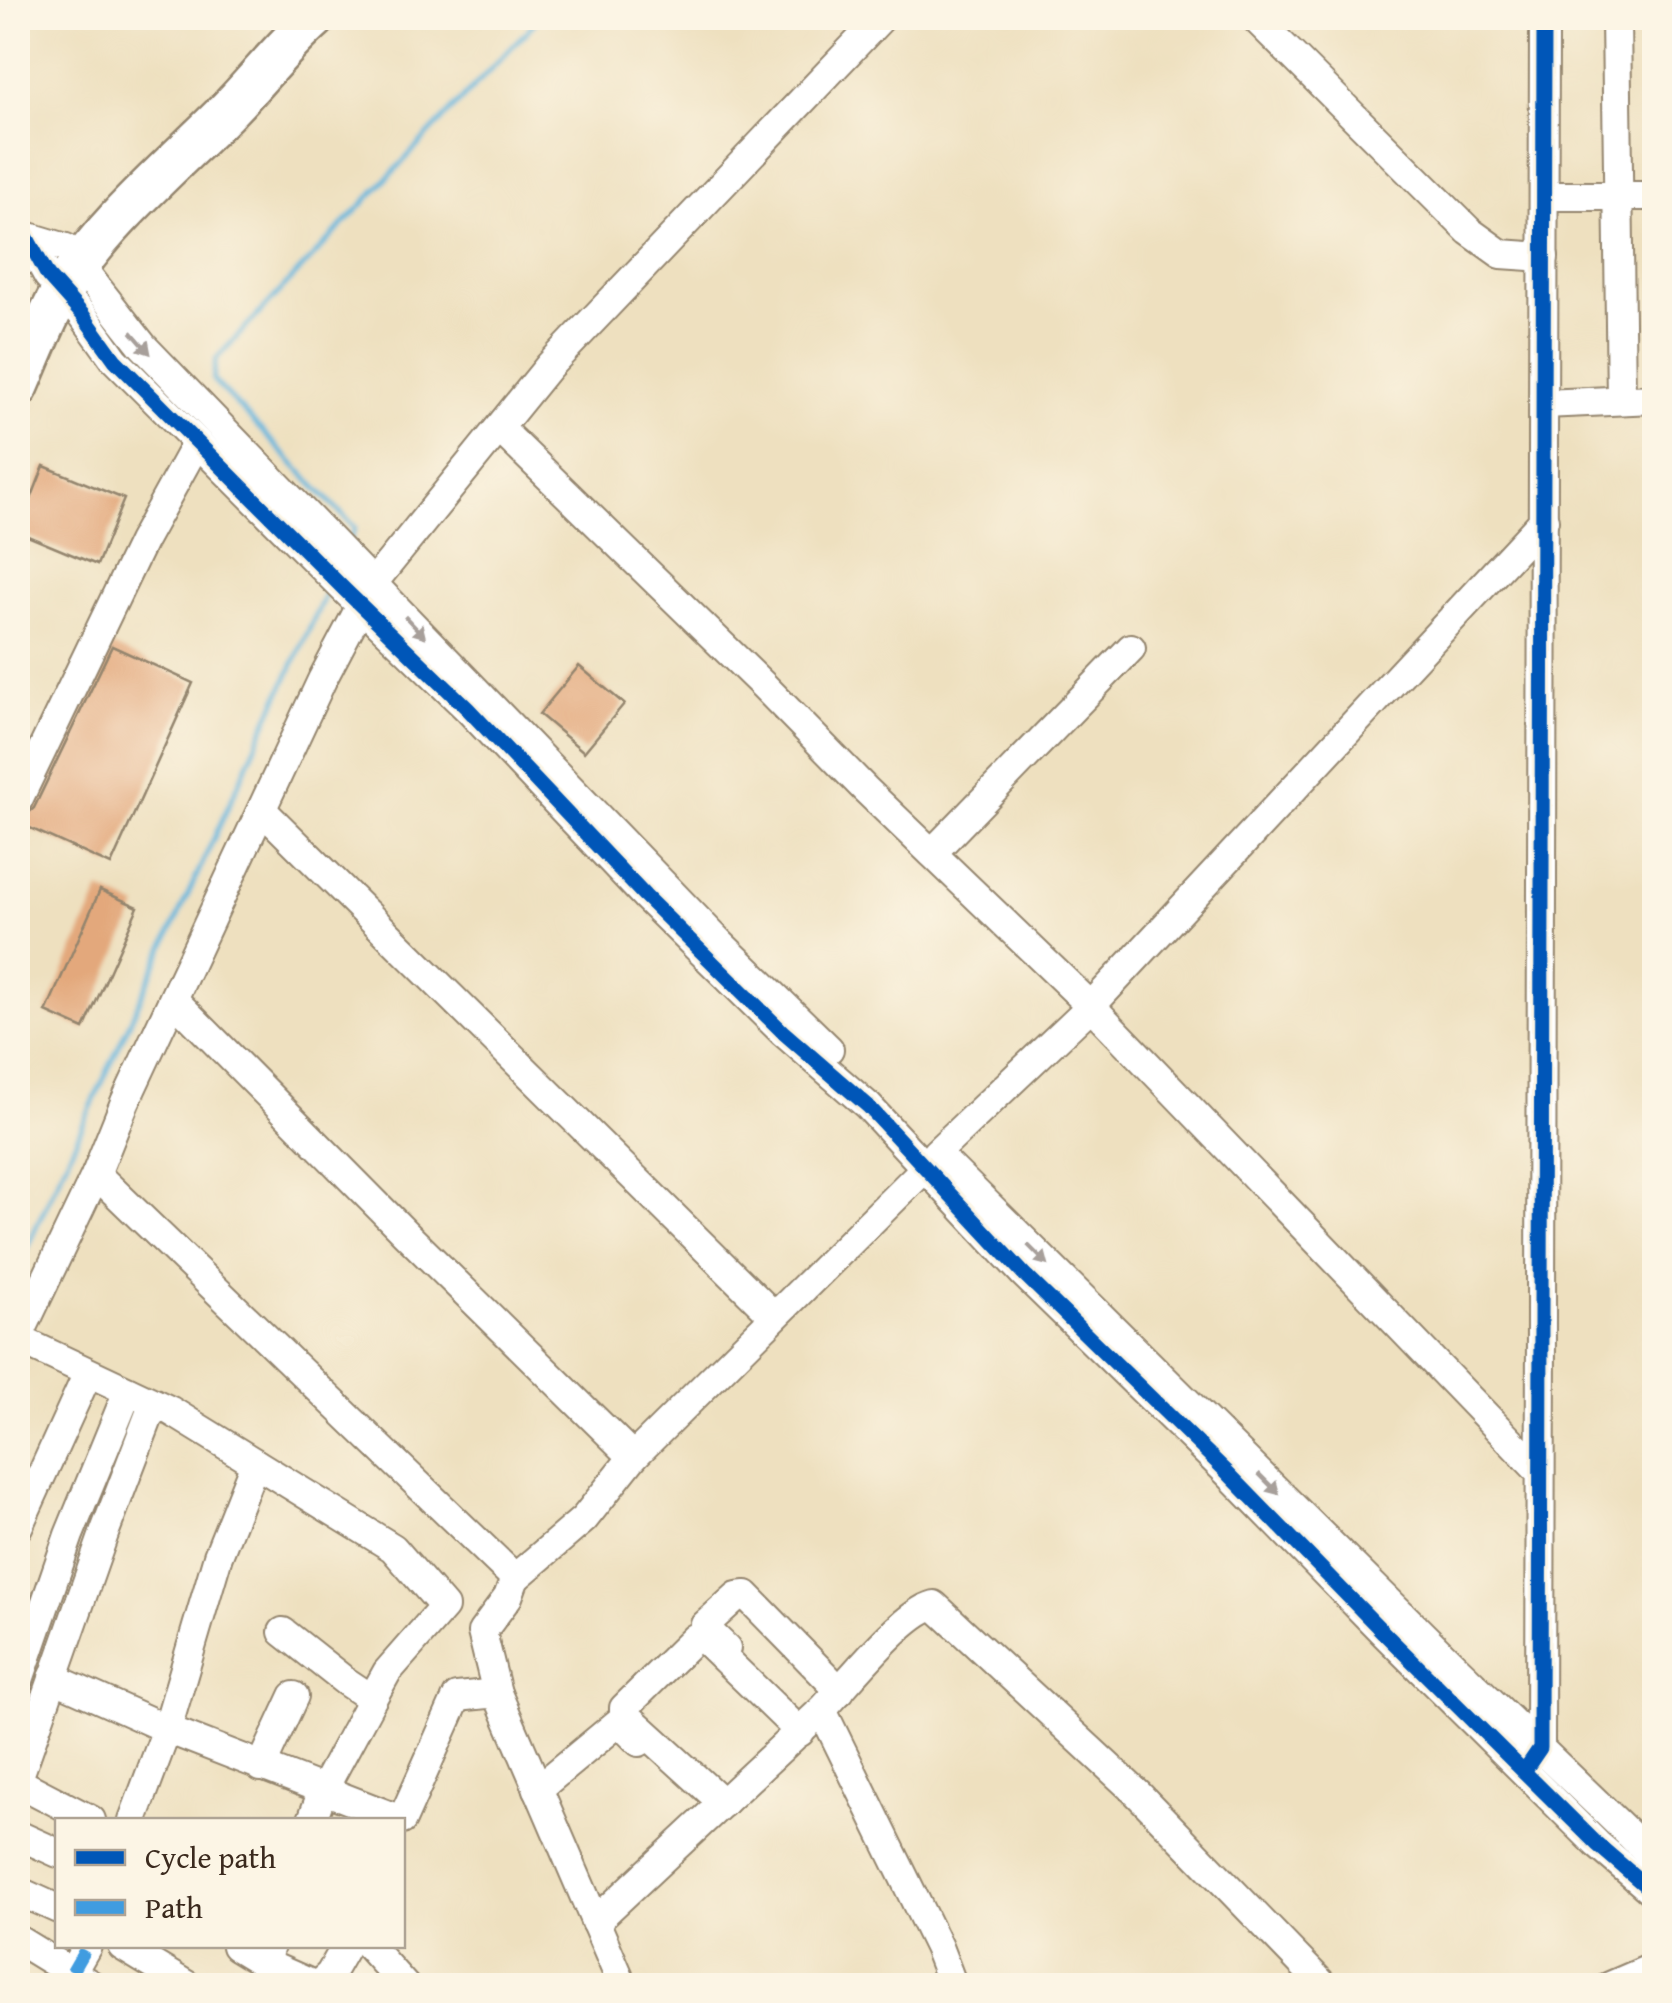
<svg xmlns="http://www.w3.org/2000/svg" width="1672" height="2003" font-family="'Gentium Book Plus',serif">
  <rect width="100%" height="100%" fill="#fcf5e5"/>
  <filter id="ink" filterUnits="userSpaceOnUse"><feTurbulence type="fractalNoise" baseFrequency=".01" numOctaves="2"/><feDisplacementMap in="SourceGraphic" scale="20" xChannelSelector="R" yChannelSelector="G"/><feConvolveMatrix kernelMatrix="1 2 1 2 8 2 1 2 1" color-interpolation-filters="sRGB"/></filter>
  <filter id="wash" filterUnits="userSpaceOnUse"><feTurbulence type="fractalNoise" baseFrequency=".0048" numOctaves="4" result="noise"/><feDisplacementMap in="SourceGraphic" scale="40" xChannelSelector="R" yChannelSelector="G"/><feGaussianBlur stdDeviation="2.25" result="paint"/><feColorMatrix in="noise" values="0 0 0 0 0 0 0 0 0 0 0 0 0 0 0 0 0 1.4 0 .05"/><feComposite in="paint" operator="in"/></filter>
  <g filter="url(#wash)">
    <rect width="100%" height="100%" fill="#eee0bf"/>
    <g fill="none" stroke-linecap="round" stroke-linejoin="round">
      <g stroke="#60b4dc" stroke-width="5">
        <polyline points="347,546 355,528 213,380 216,359 539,18"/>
        <polyline points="18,1267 328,588"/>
      </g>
    </g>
    <g id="blocks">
      <g fill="#e3a87b">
        <polygon points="44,466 124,499 97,565 18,532"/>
        <polygon points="112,646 193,683 111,865 21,824 25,816 34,808"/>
        <polygon points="579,666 624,704 584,752 539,714"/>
        <polygon points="100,890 138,907 84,1029 46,1012"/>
      </g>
    </g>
  </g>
  <g filter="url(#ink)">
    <use href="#blocks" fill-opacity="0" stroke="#94856e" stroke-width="2.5"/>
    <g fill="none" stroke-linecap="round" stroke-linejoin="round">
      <defs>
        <g id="minor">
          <polyline points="1255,18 1469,231 1501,254 1544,257"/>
          <polyline points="1616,18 1621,400"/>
          <polyline points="1544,196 1654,196"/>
          <polyline points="18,228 26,236 48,276 82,314 115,360 345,590 468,709 645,896 784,1033 868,1106 1024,1274 1226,1471 1385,1634 1597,1844 1654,1893"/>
          <polyline points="26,236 66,248 143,346 720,943 829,1049"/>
          <polyline points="1544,404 1654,399"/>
          <polyline points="499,428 763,685 865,789 1091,1006 936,1153 925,1168 633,1457 584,1519 515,1578"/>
          <polyline points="18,800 142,542 197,442"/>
          <polyline points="262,810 774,1316"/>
          <polyline points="932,853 1131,648"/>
          <polyline points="174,1000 405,1233 633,1457"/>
          <polyline points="949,1166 1452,1664 1654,1858"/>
          <polyline points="96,1174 515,1578 508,1597 482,1632 497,1693"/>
          <polyline points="18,1338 96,1174 125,1102 322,680 373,583 549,366 881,18"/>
          <polyline points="18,1339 171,1411 393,1548 444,1607 387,1672 372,1699 345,1681 283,1632"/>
          <polyline points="1538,1470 1091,1006 1544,520"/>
          <polyline points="18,1527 88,1373"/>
          <polyline points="726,1648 706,1629 705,1625 737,1596 746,1595 840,1691"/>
          <polyline points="53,1678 167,1729 401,1820"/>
          <polyline points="18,1683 69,1535 128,1391"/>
          <path d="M822,1710C847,1684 902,1613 934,1605L1138,1794L1324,1986"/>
          <path d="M1535,1755L1540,1748C1536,1171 1544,594 1544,18"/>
          <polyline points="261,1767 294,1696"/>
          <polyline points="18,1779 105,1531 154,1403"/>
          <polyline points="18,1782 91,1820"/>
          <polyline points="538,1789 619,1722 639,1742"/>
          <polyline points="723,1803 624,1713 624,1708 695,1638 706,1641 800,1732"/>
          <polyline points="133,1820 167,1729 218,1556 255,1463"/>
          <polyline points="312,1820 323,1790 372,1699"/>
          <polyline points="402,1820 457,1697 497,1693 623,1986"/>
          <polyline points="18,1835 58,1853"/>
          <polyline points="18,1891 58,1909"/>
          <polyline points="595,1922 822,1710 938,1947 953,1986"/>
          <polyline points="18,1940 93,1986"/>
          <polyline points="122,1946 188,1986"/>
          <polyline points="236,1946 264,1963"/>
          <polyline points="270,1946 264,1963 316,1986"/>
          <polyline points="369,1946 405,1986"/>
          <polyline points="72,1972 87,1946"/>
          <polyline points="317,1986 330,1974 346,1946"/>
          <polyline points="1610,1986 1654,1967"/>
        </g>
        <path id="highway" d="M18,387C32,355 45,320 63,289C100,227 173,165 225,113C256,82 282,47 315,18"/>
      </defs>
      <use href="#minor" stroke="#94856e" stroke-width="32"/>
      <use href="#highway" stroke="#94856e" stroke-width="45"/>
      <use href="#minor" stroke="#fff" stroke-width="28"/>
      <use href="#highway" stroke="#fff" stroke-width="40"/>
      <polyline stroke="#3f9ce0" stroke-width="12" stroke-dasharray="25 12" stroke-linecap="butt" points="72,1972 87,1946"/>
      <defs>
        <g id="cycleway">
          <polyline points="18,228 26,236 48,276 82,314 115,360 345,590 468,709 645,896 784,1033 868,1106 1024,1274 1226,1471 1385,1634 1597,1844 1654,1893"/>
          <path d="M1525,1770L1540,1748C1536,1171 1544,594 1544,18"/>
        </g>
      </defs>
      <use href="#cycleway" stroke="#fcf5e5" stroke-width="21"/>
      <use href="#cycleway" stroke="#0057b8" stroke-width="15"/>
    </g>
    <defs><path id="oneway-solid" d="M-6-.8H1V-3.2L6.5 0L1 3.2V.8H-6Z" transform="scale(2.5)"/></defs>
    <g fill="#a79f9a">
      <use href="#oneway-solid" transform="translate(141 343) rotate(49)"/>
      <use href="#oneway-solid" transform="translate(415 627) rotate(46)"/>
      <use href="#oneway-solid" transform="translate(1038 1255) rotate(45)"/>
      <use href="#oneway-solid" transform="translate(1269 1484) rotate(45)"/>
    </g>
  </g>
  <rect width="1672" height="2003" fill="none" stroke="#fcf5e5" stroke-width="60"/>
  <rect x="55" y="1818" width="350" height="130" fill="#fcf5e5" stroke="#afa495" stroke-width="2.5"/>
  <rect x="75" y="1850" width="50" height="15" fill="#0057b8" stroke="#afa495" stroke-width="2.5"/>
  <text x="145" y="1868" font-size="30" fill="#3b2a1e">Cycle path</text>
  <rect x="75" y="1900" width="50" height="15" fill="#3f9ce0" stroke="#afa495" stroke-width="2.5"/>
  <text x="145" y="1918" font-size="30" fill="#3b2a1e">Path</text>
</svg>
